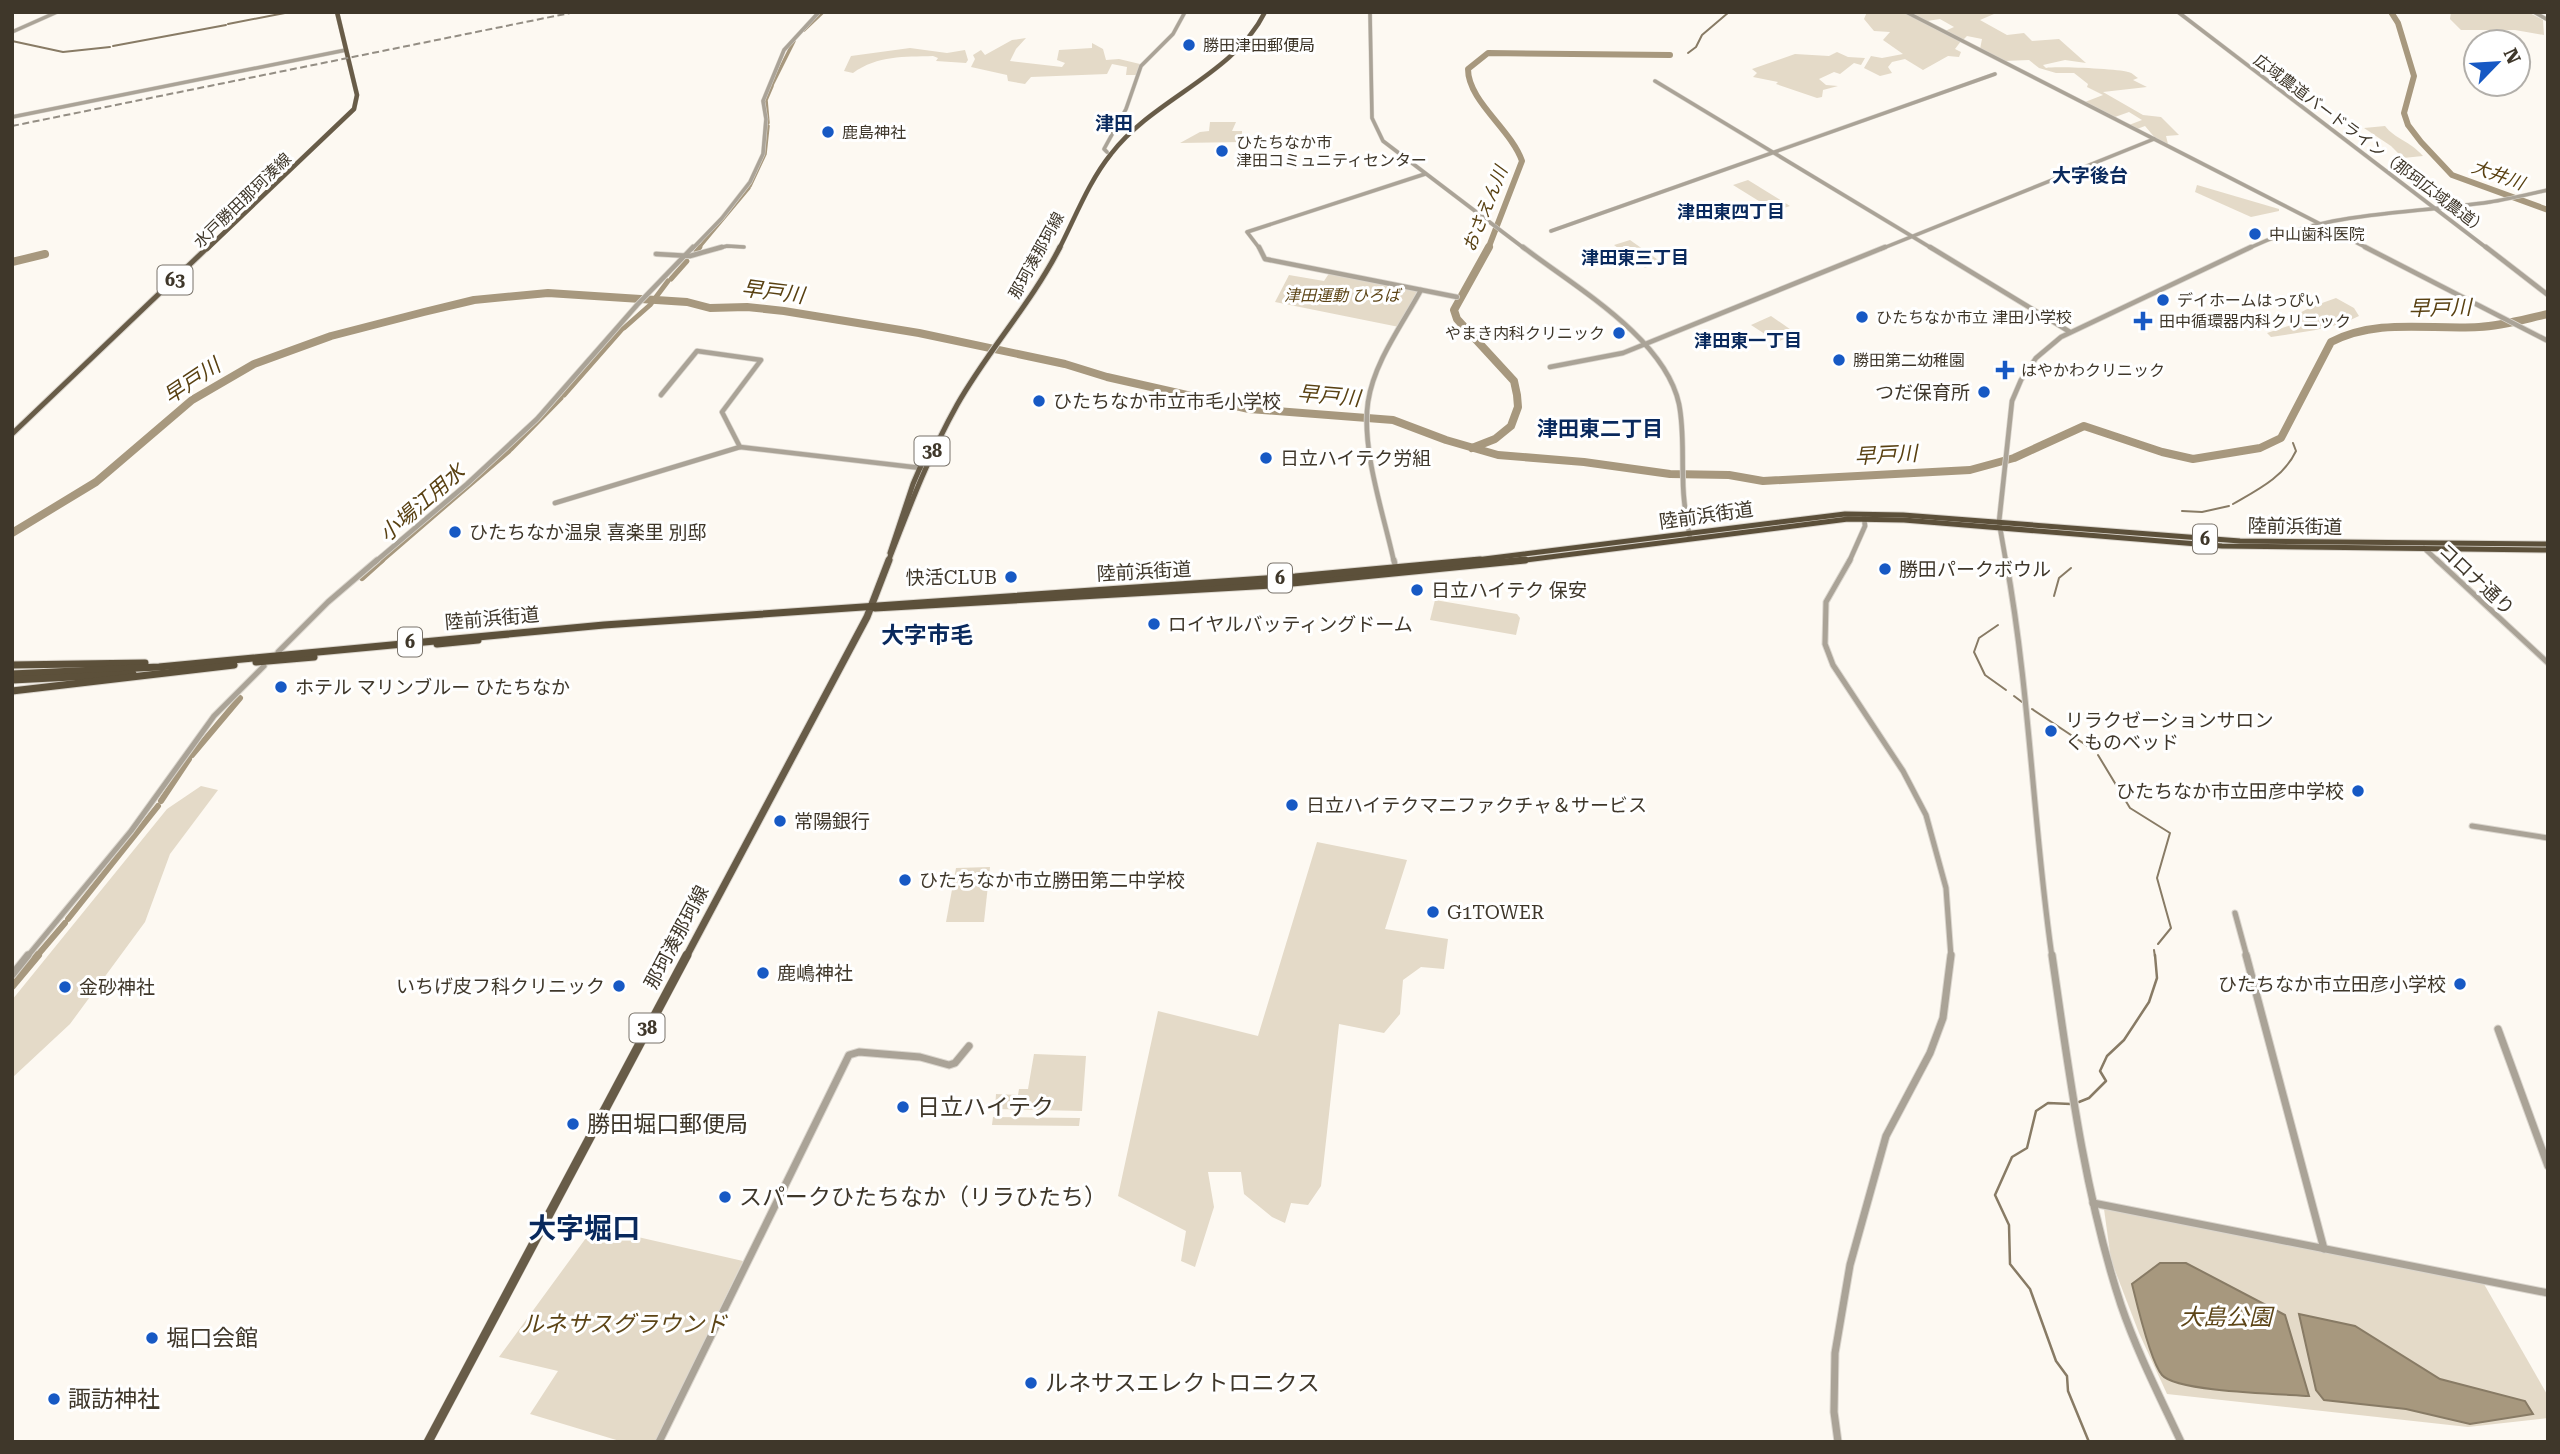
<svg xmlns="http://www.w3.org/2000/svg" width="2560" height="1454" font-family="'Roboto Serif','Noto Sans JP',serif">
  <rect width="100%" height="100%" fill="#fdf9f2"/>
  <g fill="#e4dac8">
    <polygon points="1867,12 1905,12 1961,41 1955,49 1961,52 1959,57 1948,56 1923,70 1905,59 1892,62 1888,67 1892,73 1880,76 1864,68 1871,56 1882,58 1903,54 1883,40 1890,32 1874,31 1864,19"/>
    <path d="M1910,12H1992L1994,14L1980,20L2007,35L2024,33L2032,41L2059,39L2086,63L2065,60L2043,65L2046,68C2056,66 2118,69 2128,72C2131,72 2135,76 2138,78L2133,80L2147,87L2103,92L2143,115L2161,117L2179,135L2166,136L2168,144L2156,139L2145,126L2137,129L2129,125L2142,120L2129,112L2115,117L2085,102L2103,95L2087,87L2088,84L2074,73H2056L2039,68L2029,60L2004,61L1980,49L1982,39L1967,36L1963,40L1945,31L1954,27L1940,19L1927,21Z"/>
    <polygon points="2451,12 2528,12 2543,20 2544,35 2515,30 2461,30 2450,19"/>
    <polygon points="1026,38 1016,49 1010,61 1062,67 1065,63 1057,60 1059,50 1092,48 1092,43 1103,49 1106,60 1119,59 1140,64 1136,75 1126,75 1127,67 1112,64 1107,74 1031,77 1025,84 1008,81 1007,75 971,67 975,59 973,55 981,50 985,55 1012,40"/>
    <path d="M910,48L947,53L965,50L968,60L966,63L936,61L938,58L933,56C904,57 878,55 853,73L844,71L851,56Z"/>
    <polygon points="1837,52 1848,57 1865,58 1861,65 1854,63 1840,74 1834,72 1819,79 1826,85 1838,86 1823,90 1822,97 1817,98 1776,84 1778,82 1753,77 1757,73 1752,69 1795,54 1829,56"/>
    <polygon points="1210,122 1236,122 1232,131 1242,131 1242,142 1180,143 1200,132 1209,131"/>
    <path d="M2385,126C2395,139 2410,141 2423,156L2403,158L2391,146L2364,128Z"/>
    <polygon points="1748,180 1790,206 1775,211 1733,185"/>
    <polygon points="2197,185 2279,209 2279,211 2251,217 2195,192"/>
    <polygon points="1630,240 1661,262 1645,268 1614,245"/>
    <polygon points="1330,272 1417,291 1399,327 1275,302 1289,275 1324,281"/>
    <path d="M2336,298L2354,308L2359,316C2332,330 2301,332 2271,337L2267,333L2294,324L2279,316V313L2290,318L2311,307Z"/>
    <polygon points="1771,316 1797,334 1777,342 1751,325"/>
    <polygon points="1435,600 1517,614 1520,618 1516,635 1430,620"/>
    <polygon points="201,786 218,790 170,854 145,922 70,1024 12,1078 12,1000 167,809"/>
    <polygon points="1317,842 1407,860 1385,929 1448,939 1444,969 1421,967 1403,980 1400,1014 1384,1033 1339,1024 1321,1186 1308,1205 1291,1203 1285,1223 1272,1217 1244,1194 1241,1172 1208,1172 1214,1207 1195,1267 1181,1261 1186,1231 1118,1196 1158,1011 1258,1036"/>
    <polygon points="990,867 984,922 946,922 956,868"/>
    <polygon points="1034,1054 1086,1056 1082,1111 995,1109 996,1094 1018,1095 1019,1089 1028,1089"/>
    <polygon points="993,1117 1080,1118 1079,1126 992,1125"/>
    <polygon points="2104,1209 2484,1284 2548,1396 2548,1418 2468,1427 2167,1394 2139,1333 2111,1260"/>
    <polygon points="594,1227 743,1261 655,1442 623,1442 530,1414 558,1371 499,1357"/>
  </g>
  <g fill="#a7987e" stroke="#887b65" stroke-width="2">
    <path d="M2160,1263H2186L2285,1315L2309,1396C2282,1394 2176,1392 2162,1375C2150,1361 2137,1304 2132,1284Z"/>
    <polygon points="2299,1314 2355,1326 2440,1379 2525,1401 2533,1414 2470,1424 2406,1409 2324,1400 2316,1390"/>
  </g>
  <g fill="none" stroke-linecap="round" stroke-linejoin="round">
    <g stroke="#887b65" stroke-width="2">
      <polyline points="228,24 290,12"/>
      <polyline points="12,41 63,52 110,47"/>
      <polyline points="113,46 226,25"/>
      <polyline points="1688,53 1696,47 1702,35 1729,12"/>
      <path d="M2233,504C2257,490 2284,477 2296,451L2293,443"/>
      <polyline points="2182,511 2202,512 2229,506"/>
      <polyline points="2054,596 2059,578 2071,568"/>
      <polyline points="1998,625 1979,638 1974,652 1985,675 2006,690"/>
      <polyline points="2014,696 2022,702"/>
      <polyline points="2032,709 2092,749"/>
      <polyline points="2098,755 2130,808 2170,833 2157,878 2171,928 2158,944"/>
      <polyline points="2154,950 2155,957"/>
    </g>
    <g stroke="#887b65" stroke-width="2.5">
      <polyline points="2079,1102 2089,1098 2106,1081 2100,1071 2107,1056 2124,1040 2149,1002 2157,978 2155,955"/>
      <polyline points="2071,1104 2048,1103 2036,1111 2027,1148 2012,1157 1995,1195 2009,1225 2010,1264 2030,1289 2056,1361 2067,1376 2068,1391 2089,1442"/>
    </g>
    <g stroke="#a7987e" stroke-width="3.5">
      <polyline points="804,30 823,12"/>
      <polyline points="772,85 794,41"/>
      <polyline points="768,123 766,100 772,86"/>
      <polyline points="750,186 765,154 768,126"/>
      <polyline points="698,249 749,188"/>
    </g>
    <g stroke="#a7987e" stroke-width="5">
      <polyline points="696,252 700,247"/>
      <polyline points="671,279 687,261"/>
      <polyline points="624,328 650,305 668,281"/>
      <polyline points="564,395 622,329"/>
      <polyline points="511,449 561,398"/>
      <polyline points="380,562 509,451"/>
    </g>
    <g stroke="#a7987e" stroke-width="6">
      <polyline points="362,578 382,560"/>
      <polyline points="192,755 240,698"/>
      <polyline points="161,801 189,759"/>
      <polyline points="68,919 158,806"/>
      <polyline points="36,957 65,923"/>
    </g>
    <polyline stroke="#a7987e" stroke-width="8" points="12,986 38,955"/>
    <g stroke="#a7987e" stroke-width="6">
      <polyline points="2391,12 2398,23 2414,76 2404,113 2408,125 2421,142 2452,175 2548,210"/>
      <path d="M1488,249L1522,161C1511,129 1468,101 1468,69L1488,53L1670,55"/>
    </g>
    <g stroke="#a7987e" stroke-width="8">
      <polyline points="12,262 45,254"/>
      <polyline points="1472,448 1495,439 1511,426 1518,407 1517,395 1514,381 1457,319 1454,310 1489,247"/>
      <path d="M12,533L96,482L192,400L254,364L331,336L424,312L474,300L548,293L687,302L710,308L747,307L784,311L919,333L1065,364L1107,377L1249,409L1393,420L1446,440L1498,455L1584,462L1670,474L1729,475L1763,481L1970,470L2014,458L2084,426L2162,452L2193,459L2260,448L2281,438L2331,342C2378,318 2428,330 2479,327C2502,326 2525,319 2548,314"/>
    </g>
    <defs>
      <g id="tertiary-far3">
        <polyline points="1370,12 1372,118 1383,141 1525,249"/>
        <polyline points="1906,12 2369,249"/>
        <polyline points="2178,12 2488,249"/>
        <polyline points="2534,12 2548,20"/>
        <polyline points="12,32 57,12"/>
        <polyline points="1655,81 1933,249"/>
        <polyline points="12,117 346,50"/>
        <polyline points="1107,152 1104,149 1126,109 1141,66 1173,34 1185,12"/>
        <polyline points="1551,231 1995,74"/>
        <polyline points="692,249 722,218 750,182 763,154 766,119 763,101 784,50 819,12"/>
        <polyline points="715,249 727,246 744,247"/>
        <polyline points="1260,249 1247,232 1425,174"/>
        <polyline points="1881,249 2154,139"/>
        <path d="M2247,249C2329,210 2402,215 2490,202C2509,199 2529,194 2548,190"/>
      </g>
      <g id="tertiary-far2">
        <polyline points="1259,247 1265,259 1457,297"/>
        <path d="M1523,247C1575,287 1665,338 1679,404C1684,429 1682,454 1683,479C1683,499 1686,518 1690,538"/>
        <polyline points="1930,247 2070,332"/>
        <polyline points="2365,247 2548,341"/>
        <polyline points="2486,247 2548,295"/>
        <polyline points="656,254 690,256 722,247"/>
        <polyline points="1550,367 1623,353 1885,247"/>
        <polyline points="661,395 697,351 761,360 722,412 740,447"/>
        <polyline points="555,503 740,447 921,468"/>
        <polyline points="2424,548 2439,562"/>
        <polyline points="375,562 467,484 537,419 637,305 693,247"/>
        <path d="M1394,562C1384,515 1361,450 1368,402C1374,362 1402,325 1421,290"/>
        <polyline points="1849,562 1865,526 1864,517"/>
        <polyline points="2006,562 1999,522 2012,401 2021,380 2036,358 2061,337 2251,247"/>
      </g>
      <g id="tertiary-far1">
        <polyline points="1394,560 1396,569"/>
        <polyline points="1850,560 1826,602 1825,644 1833,665 1903,771 1926,815 1946,888 1951,957"/>
        <path d="M2006,560C2030,692 2033,825 2052,957"/>
        <polyline points="2437,560 2548,663"/>
        <polyline points="278,652 328,602 377,560"/>
        <polyline points="2472,826 2548,838"/>
        <polyline points="2235,913 2247,957"/>
        <polyline points="27,957 131,831 214,716 264,666"/>
      </g>
      <g id="tertiary">
        <path d="M2052,955C2069,1073 2084,1192 2121,1305C2137,1352 2160,1397 2181,1442"/>
        <polyline points="2246,955 2324,1249"/>
        <polyline points="12,975 28,955"/>
        <polyline points="2498,1029 2548,1166"/>
        <polyline points="2093,1203 2548,1293"/>
        <polyline points="659,1442 849,1055 859,1052 920,1057 949,1065 955,1063 969,1046"/>
        <polyline points="1838,1442 1834,1412 1835,1353 1850,1265 1886,1136 1930,1053 1943,1018 1951,955"/>
      </g>
      <g id="primary-far3">
        <polyline points="207,249 354,109 357,95 337,12"/>
        <path d="M1059,249C1075,218 1089,181 1111,154C1154,98 1233,76 1265,12"/>
      </g>
      <g id="primary-far2">
        <polyline points="12,434 208,247"/>
        <polyline points="890,553 913,484 932,440"/>
        <path d="M888,562C909,508 929,455 957,405C988,350 1031,304 1060,247"/>
      </g>
      <polyline id="primary-far1" points="686,957 867,617 889,560"/>
      <polyline id="primary" points="428,1442 687,955"/>
      <g id="trunk-far1">
        <polyline points="1460,562 1845,514 1903,515 2240,541 2548,544"/>
        <polyline points="1511,562 1848,519 1904,520 2222,546 2548,550"/>
      </g>
      <g id="trunk">
        <polyline points="875,608 1272,585 1525,560"/>
        <polyline points="437,644 478,640"/>
        <polyline points="256,662 314,657"/>
        <polyline points="12,665 145,663"/>
        <polyline points="12,674 159,667 604,625 1295,577 1480,560"/>
        <polyline points="12,680 133,674"/>
        <polyline points="12,691 234,665"/>
      </g>
    </defs>
    <use href="#tertiary-far3" stroke="#dbd6ce" stroke-width="4.5"/>
    <use href="#tertiary-far2" stroke="#dbd6ce" stroke-width="6"/>
    <use href="#tertiary-far1" stroke="#dbd6ce" stroke-width="7"/>
    <use href="#tertiary" stroke="#dbd6ce" stroke-width="9"/>
    <use href="#primary-far3" stroke="#dbd6ce" stroke-width="5"/>
    <use href="#primary-far2" stroke="#dbd6ce" stroke-width="7"/>
    <use href="#primary-far1" stroke="#dbd6ce" stroke-width="9"/>
    <use href="#primary" stroke="#dbd6ce" stroke-width="10"/>
    <use href="#trunk-far1" stroke="#dbd6ce" stroke-width="7"/>
    <use href="#trunk" stroke="#dbd6ce" stroke-width="9"/>
    <use href="#tertiary-far3" stroke="#aaa397" stroke-width="3.5"/>
    <use href="#tertiary-far2" stroke="#aaa397" stroke-width="4.5"/>
    <use href="#tertiary-far1" stroke="#aaa397" stroke-width="5"/>
    <use href="#tertiary" stroke="#aaa397" stroke-width="7"/>
    <use href="#primary-far3" stroke="#685c48" stroke-width="4.5"/>
    <use href="#primary-far2" stroke="#685c48" stroke-width="5"/>
    <use href="#primary-far1" stroke="#685c48" stroke-width="7"/>
    <use href="#primary" stroke="#685c48" stroke-width="9"/>
    <use href="#trunk-far1" stroke="#5c503a" stroke-width="5"/>
    <use href="#trunk" stroke="#5c503a" stroke-width="7"/>
    <polyline stroke="#948e84" stroke-width="2" stroke-dasharray="7 3.5" stroke-linecap="butt" points="12,126 575,12"/>
  </g>
  <g fill="#1759c4" stroke="#fff" stroke-width="2.5">
    <circle cx="1189" cy="45" r="7"/>
    <circle cx="828" cy="132" r="7"/>
    <circle cx="1222" cy="151" r="7"/>
    <circle cx="2255" cy="234" r="7"/>
    <circle cx="2163" cy="300" r="7"/>
    <circle cx="1862" cy="317" r="7"/>
    <path d="M2139.5 310.5h7v7h7v7h-7v7h-7v-7h-7v-7h7z"/>
    <circle cx="1619" cy="333" r="7"/>
    <circle cx="1839" cy="360" r="7"/>
    <path d="M2001.5 359.5h7v7h7v7h-7v7h-7v-7h-7v-7h7z"/>
    <circle cx="1984" cy="392" r="7"/>
    <circle cx="1039" cy="401" r="7"/>
    <circle cx="1266" cy="458" r="7"/>
    <circle cx="455" cy="532" r="7"/>
    <circle cx="1885" cy="569" r="7"/>
    <circle cx="1011" cy="577" r="7"/>
    <circle cx="1417" cy="590" r="7"/>
    <circle cx="1154" cy="624" r="7"/>
    <circle cx="281" cy="687" r="7"/>
    <circle cx="2051" cy="731" r="7"/>
    <circle cx="2358" cy="791" r="7"/>
    <circle cx="1292" cy="805" r="7"/>
    <circle cx="780" cy="821" r="7"/>
    <circle cx="905" cy="880" r="7"/>
    <circle cx="1433" cy="912" r="7"/>
    <circle cx="763" cy="973" r="7"/>
    <circle cx="2460" cy="984" r="7"/>
    <circle cx="619" cy="986" r="7"/>
    <circle cx="65" cy="987" r="7"/>
    <circle cx="903" cy="1107" r="7"/>
    <circle cx="573" cy="1124" r="7"/>
    <circle cx="725" cy="1197" r="7"/>
    <circle cx="152" cy="1338" r="7"/>
    <circle cx="1031" cy="1383" r="7"/>
    <circle cx="54" cy="1399" r="7"/>
  </g>
  <g text-anchor="middle" stroke-width="6" stroke-linejoin="round" paint-order="stroke">
    <g font-size="16" fill="#3f372a" stroke="#fff" text-anchor="start">
      <text x="1203" y="51">勝田津田郵便局</text>
      <text x="842" y="138">鹿島神社</text>
      <text x="1236" y="148">ひたちなか市<tspan x="1236" dy="18">津田コミュニティセンター</tspan></text>
      <text x="2269" y="240">中山歯科医院</text>
      <text x="2177" y="306">デイホームはっぴい</text>
      <text x="1876" y="323">ひたちなか市立 津田小学校</text>
      <text x="2159" y="327">田中循環器内科クリニック</text>
      <text x="1605" y="339" text-anchor="end">やまき内科クリニック</text>
      <text x="1853" y="366">勝田第二幼稚園</text>
      <text x="2021" y="376">はやかわクリニック</text>
    </g>
    <g font-size="16" fill="#3f372a" stroke="#fff">
      <text transform="translate(2371 144) rotate(37)" y="6">広域農道バードライン（那珂広域農道）</text>
      <text transform="translate(242 200) rotate(-44)" y="6">水戸勝田那珂湊線</text>
      <text transform="translate(1036 255) rotate(-61)" y="6">那珂湊那珂線</text>
    </g>
    <g font-size="16" font-style="italic" fill="#5d4517" stroke="#fff">
      <text x="1342" y="301">津田運動 ひろば</text>
    </g>
    <g font-size="18" font-style="italic" fill="#594112" stroke="#fff">
      <text transform="translate(2498 175) rotate(20)" y="6">大井川</text>
      <text transform="translate(1485 209) rotate(-68)" y="6">おさえん川</text>
    </g>
    <g font-size="18" font-weight="bold" fill="#09295d" stroke="#fff">
      <text x="1731" y="218">津田東四丁目</text>
      <text x="1635" y="264">津田東三丁目</text>
      <text x="1748" y="347">津田東一丁目</text>
    </g>
    <g fill="#fff" stroke="#79736a" stroke-width="2">
      <rect x="157.5" y="265.5" width="35" height="29" rx="5"/>
      <rect x="914.5" y="436.5" width="35" height="29" rx="5"/>
      <rect x="2193" y="524.5" width="24" height="29" rx="5"/>
      <rect x="1268" y="563.5" width="24" height="29" rx="5"/>
      <rect x="398" y="627.5" width="24" height="29" rx="5"/>
      <rect x="629.5" y="1013.5" width="35" height="29" rx="5"/>
    </g>
    <g font-size="18" font-weight="bold" fill="#3f372a">
      <text x="175" y="286">63</text>
      <text x="932" y="457">38</text>
      <text x="2205" y="545">6</text>
      <text x="1280" y="584">6</text>
      <text x="410" y="648">6</text>
      <text x="647" y="1034">38</text>
    </g>
    <g font-size="19" font-weight="bold" fill="#09295d" stroke="#fff">
      <text x="1114" y="130">津田</text>
      <text x="2090" y="182">大字後台</text>
    </g>
    <g font-size="19" fill="#3f372a" stroke="#fff" text-anchor="start">
      <text x="1970" y="399" text-anchor="end">つだ保育所</text>
      <text x="1053" y="408">ひたちなか市立市毛小学校</text>
      <text x="1280" y="465">日立ハイテク労組</text>
      <text x="469" y="539">ひたちなか温泉 喜楽里 別邸</text>
      <text x="1899" y="576">勝田パークボウル</text>
      <text x="997" y="584" text-anchor="end">快活CLUB</text>
      <text x="1431" y="597">日立ハイテク 保安</text>
      <text x="1168" y="631">ロイヤルバッティングドーム</text>
      <text x="295" y="694">ホテル マリンブルー ひたちなか</text>
      <text x="2065" y="727">リラクゼーションサロン<tspan x="2065" dy="22">くものベッド</tspan></text>
      <text x="2344" y="798" text-anchor="end">ひたちなか市立田彦中学校</text>
      <text x="1306" y="812">日立ハイテクマニファクチャ＆サービス</text>
      <text x="794" y="828">常陽銀行</text>
      <text x="919" y="887">ひたちなか市立勝田第二中学校</text>
      <text x="1447" y="919">G1TOWER</text>
      <text x="777" y="980">鹿嶋神社</text>
      <text x="2446" y="991" text-anchor="end">ひたちなか市立田彦小学校</text>
      <text x="605" y="993" text-anchor="end">いちげ皮フ科クリニック</text>
      <text x="79" y="994">金砂神社</text>
    </g>
    <g font-size="19" fill="#3f372a" stroke="#fff">
      <text transform="translate(1706 515) rotate(-8)" y="7">陸前浜街道</text>
      <text transform="translate(2295 526) rotate(1)" y="7">陸前浜街道</text>
      <text transform="translate(1144 571) rotate(-3)" y="7">陸前浜街道</text>
      <text transform="translate(2477 579) rotate(43)" y="7">コロナ通り</text>
      <text transform="translate(492 618) rotate(-5)" y="7">陸前浜街道</text>
      <text transform="translate(676 937) rotate(-62)" y="7">那珂湊那珂線</text>
    </g>
    <g font-size="21" font-style="italic" fill="#594112" stroke="#fff">
      <text transform="translate(773 292) rotate(7)" y="7">早戸川</text>
      <text transform="translate(2440 308) rotate(-1)" y="7">早戸川</text>
      <text transform="translate(192 381) rotate(-34)" y="7">早戸川</text>
      <text transform="translate(1329 396) rotate(5)" y="7">早戸川</text>
      <text transform="translate(1886 455) rotate(-3)" y="7">早戸川</text>
      <text transform="translate(422 503) rotate(-41)" y="7">小場江用水</text>
    </g>
    <g font-size="21" font-weight="bold" fill="#09295d" stroke="#fff">
      <text x="1600" y="436">津田東二丁目</text>
    </g>
    <g font-size="23" font-weight="bold" fill="#09295d" stroke="#fff">
      <text x="927" y="643">大字市毛</text>
    </g>
    <g font-size="23" fill="#3f372a" stroke="#fff" text-anchor="start">
      <text x="917" y="1115">日立ハイテク</text>
      <text x="587" y="1132">勝田堀口郵便局</text>
      <text x="739" y="1205">スパークひたちなか（リラひたち）</text>
      <text x="166" y="1346">堀口会館</text>
      <text x="1045" y="1391">ルネサスエレクトロニクス</text>
      <text x="68" y="1407">諏訪神社</text>
    </g>
    <g font-size="23" font-style="italic" fill="#5d4517" stroke="#fff">
      <text x="2226" y="1325">大島公園</text>
      <text x="624" y="1332">ルネサスグラウンド</text>
    </g>
    <g font-size="28" font-weight="bold" fill="#09295d" stroke="#fff">
      <text x="584" y="1238">大字堀口</text>
    </g>
  </g>
  <rect width="2560" height="1454" fill="none" stroke="#3f372a" stroke-width="28"/>
  <g transform="translate(2497 63) rotate(65)"><circle r="33" fill="#ffffff" stroke="#b2afaa" stroke-width="2"/>
  <path d="M0-5L12 26L0 18L-12 26Z" fill="#1759c4"/>
  <text y="-10" font-size="19" font-weight="bold" text-anchor="middle" fill="#3f372a">N</text>
  </g>
</svg>
